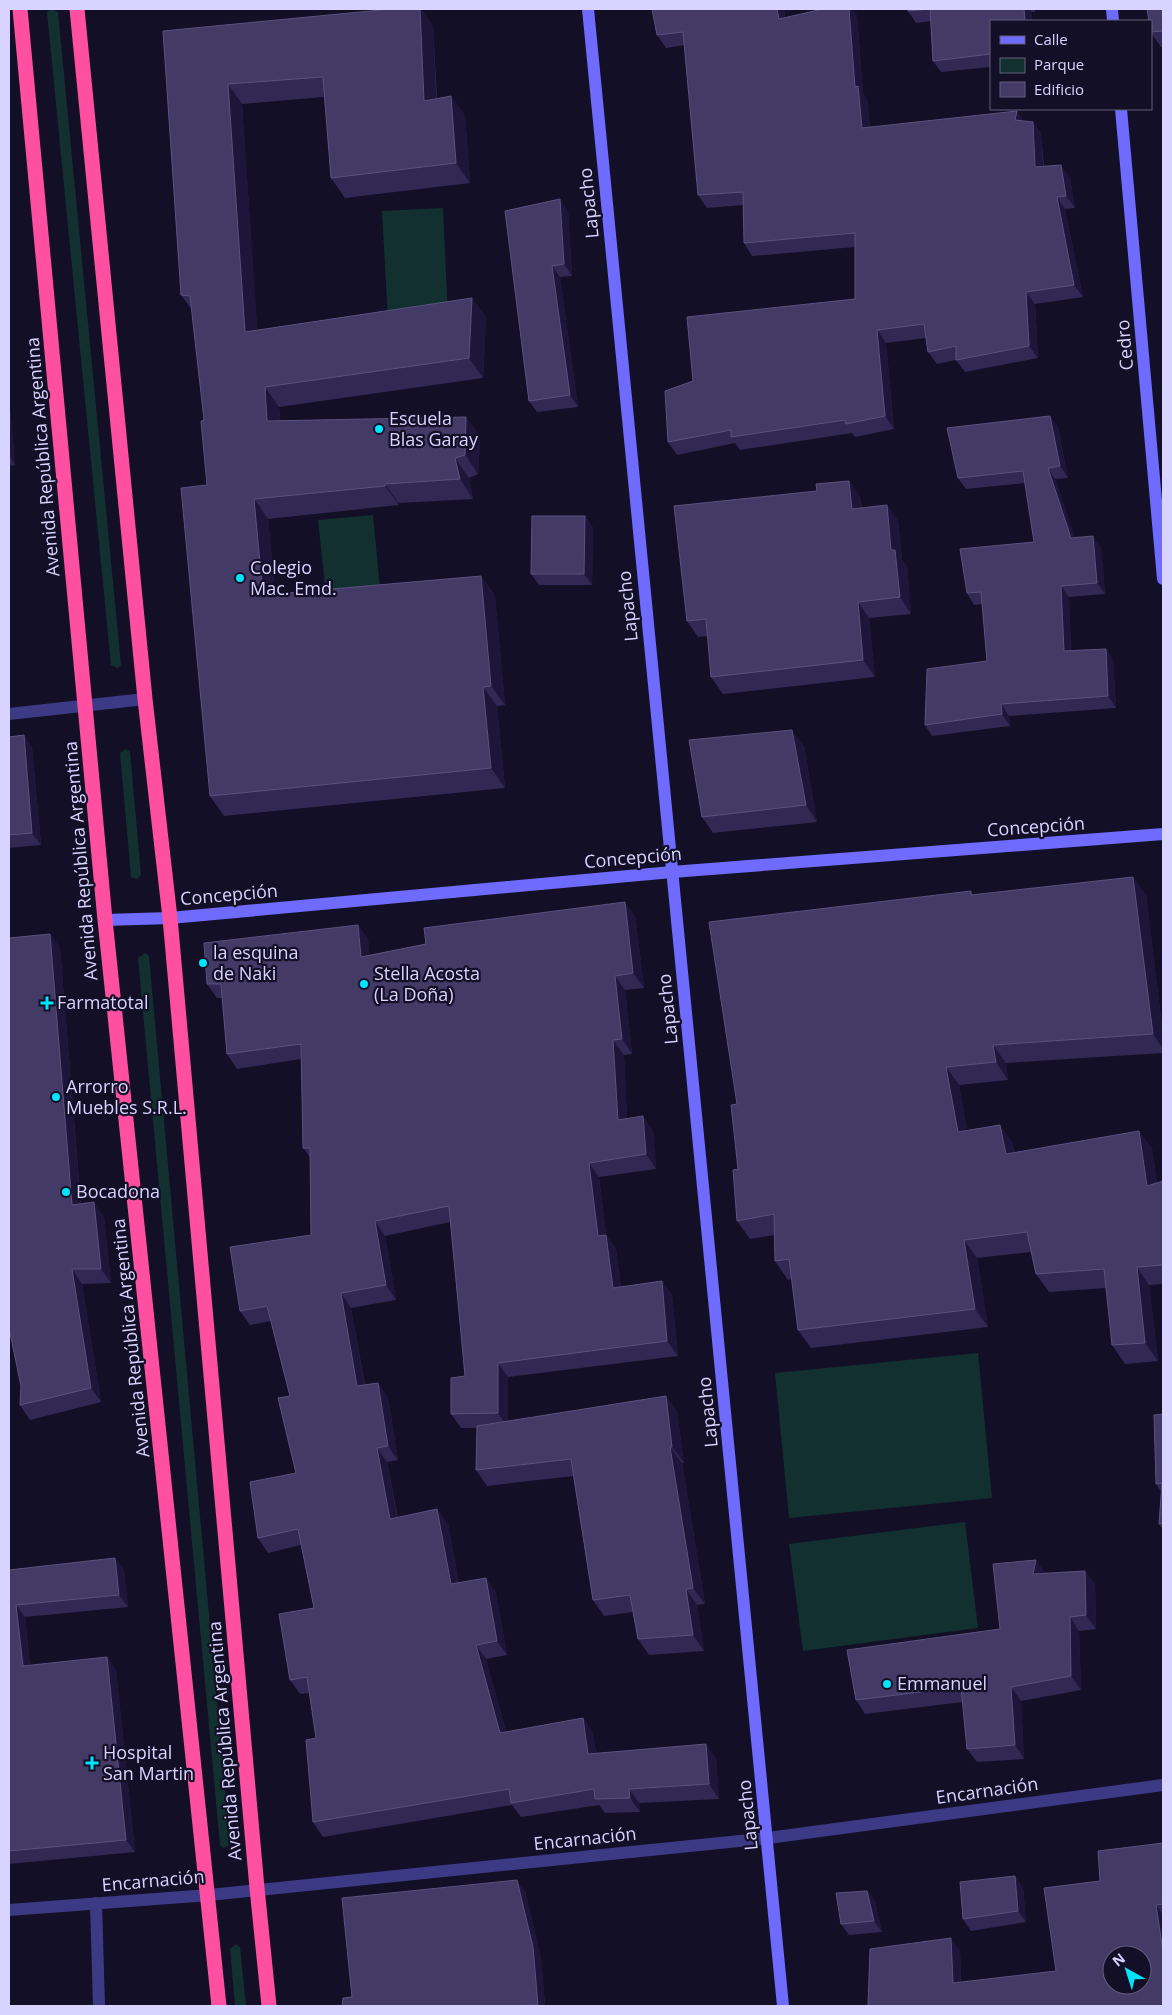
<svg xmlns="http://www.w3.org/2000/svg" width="1172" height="2015" font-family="'Open Sans',sans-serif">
  <rect width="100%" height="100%" fill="#130f26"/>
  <g fill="#12302f">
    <polygon points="51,9 58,12 121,665 118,668 111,665 47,12"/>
    <polygon points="443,208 448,318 388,321 382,211"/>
    <polygon points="373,515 381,599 327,604 318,520"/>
    <polygon points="126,749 130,752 141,875 137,879 131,877 120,753"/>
    <polygon points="145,953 149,956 230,1845 223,1848 220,1845 138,958"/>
    <polygon points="978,1353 992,1498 789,1518 775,1373"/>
    <polygon points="965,1522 978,1628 803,1651 789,1544"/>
    <polygon points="236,1944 240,1947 246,2006 235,2006 230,1949"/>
  </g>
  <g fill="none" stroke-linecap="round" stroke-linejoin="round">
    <polyline stroke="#3d3a85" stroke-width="12" points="96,1903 99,2006"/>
    <g stroke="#3d3a85" stroke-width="12">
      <polyline points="9,714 145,699"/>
      <polyline points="9,1910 209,1895 768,1838 1163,1785"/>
    </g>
    <g stroke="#6f6bff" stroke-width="12">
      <polyline points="588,9 783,2006"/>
      <polyline points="1112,9 1113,21"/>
      <polyline points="1121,109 1163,579"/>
      <polyline points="105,920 170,918 672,872 1163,834"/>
    </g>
    <g stroke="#ff4fa3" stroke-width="15">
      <polyline points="20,9 105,920 219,2006"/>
      <polyline points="77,9 145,699 170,918 257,1888 269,2006"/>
    </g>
  </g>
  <g fill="#312854">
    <polygon points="652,9 784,9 785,18 857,15 863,94 867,99 870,127 1024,121 1033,122 1041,134 1044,166 1070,178 1075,208 1065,209 1083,297 1035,304 1038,358 965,372 956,360 937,364 928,352 926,338 886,343 894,429 855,437 852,433 740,450 735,443 677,455 668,442 693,381 855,299 855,247 752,256 744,243 743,205 707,208 698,195 685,45 666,48 657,35"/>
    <polygon points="908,9 1035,9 1035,12 1031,12 1032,21 991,21 991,67 941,72 933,61 931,21 916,23 908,11"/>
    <polygon points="1163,9 1163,47 1161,47 1151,33 1151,21"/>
    <polygon points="433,26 437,98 465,115 470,183 345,198 331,178 324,97 242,104 257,330 472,298 486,318 483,378 279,407 280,421 466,417 480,437 478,474 469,478 473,499 399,503 399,505 268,519 275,594 481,576 495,596 505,705 497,706 505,788 224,816 210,796 207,485 204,420 192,310 181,295 163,31"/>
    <polygon points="505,211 568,211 572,276 560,277 578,407 537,412 529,401"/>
    <polygon points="9,395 9,396 15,465 9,466"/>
    <polygon points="1058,427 1068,478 1055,479 1075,538 1101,548 1105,594 1069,597 1071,650 1106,649 1113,660 1116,708 1009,716 1010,726 932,736 925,725 987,661 982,604 974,605 967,593 1034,542 1025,483 966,489 958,478"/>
    <polygon points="849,481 860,497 862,508 887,505 898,521 902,560 907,566 911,614 869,618 875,677 723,694 711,677 708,636 698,637 687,621 817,491"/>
    <polygon points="585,516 593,528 592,585 539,585 531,574"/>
    <polygon points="24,735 32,748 41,845 9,848 9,737"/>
    <polygon points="804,746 817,822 713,833 702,817"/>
    <polygon points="971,891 973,895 1146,895 1163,1033 1163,1053 1006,1063 1008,1080 959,1085 967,1130 1000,1125 1012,1143 1015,1153 1139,1131 1152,1149 1157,1183 1163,1181 1163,1284 1149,1285 1158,1361 1125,1364 1112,1345 1106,1288 1049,1292 1036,1274 1031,1252 977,1258 988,1327 811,1348 798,1330 792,1279 788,1280 775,1261 775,1235 750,1239 737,1221 738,1169 737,1104"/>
    <polygon points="635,916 644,988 625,990 632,1054 624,1055 627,1119 653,1130 656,1169 599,1177 606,1235 616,1249 621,1287 662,1281 672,1295 678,1356 508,1377 508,1421 666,1396 677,1412 684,1463 682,1463 705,1604 697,1605 704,1651 649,1655 638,1639 633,1612 604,1616 593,1600 573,1476 487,1486 476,1470 477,1428 461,1428 451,1414 465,1376 450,1222 385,1236 396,1300 351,1308 365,1385 378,1383 388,1398 398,1460 387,1462 398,1518 448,1524 459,1583 486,1578 496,1593 507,1655 486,1659 506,1732 583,1718 593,1733 596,1754 716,1758 719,1799 639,1803 640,1812 605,1813 599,1805 521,1817 512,1805 323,1837 313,1822 316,1738 310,1693 300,1694 290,1680 314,1608 301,1545 268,1553 258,1538 296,1473 290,1396 271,1321 250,1325 240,1311 311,1235 310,1157 303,1148 301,1059 237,1069 227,1054 222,998 217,998 207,984 358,925 368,939 369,955"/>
    <polygon points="50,934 60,948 81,1204 104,1217 111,1283 82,1284 101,1402 30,1420 20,1405"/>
    <polygon points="1163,1414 1163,1529 1159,1524 1161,1491 1156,1484"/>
    <polygon points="115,1558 124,1571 128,1607 25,1617 30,1665 107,1657 116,1670 135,1852 9,1864 9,1570"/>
    <polygon points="1085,1571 1095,1584 1096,1629 1079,1631 1081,1690 1021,1701 1024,1759 977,1762 967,1749 963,1702 865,1714 856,1700 1000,1629 1045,1573"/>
    <polygon points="1163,1843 1163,2006 868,2006 960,1950 961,1982 1056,1971 1100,1881"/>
    <polygon points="1015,1876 1023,1888 1026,1922 971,1931 963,1919"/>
    <polygon points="525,1891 541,1958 545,2006 342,2006 352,1997"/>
    <polygon points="867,1891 875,1902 882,1932 849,1935 841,1924"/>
  </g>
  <g fill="#1d163a">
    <polygon points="420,9 422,9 433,26 437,120 424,101"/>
    <polygon points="777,9 784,9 787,32 779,19"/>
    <polygon points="849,9 853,9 857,15 863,94 867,99 871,140 862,128 855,87"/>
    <polygon points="1024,9 1029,9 1031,12 1032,21 1025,21"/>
    <polygon points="228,84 242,104 259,351 245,332"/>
    <polygon points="451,96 465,115 470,183 456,163"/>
    <polygon points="1017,111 1026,124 1015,120"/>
    <polygon points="1033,122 1041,134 1044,179 1035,167"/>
    <polygon points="1061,165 1070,178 1075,208 1066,196"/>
    <polygon points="1057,197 1065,209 1083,297 1074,285"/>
    <polygon points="560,199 568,211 572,276 564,264"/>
    <polygon points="552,266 560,277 578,407 570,395"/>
    <polygon points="1026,292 1035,304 1038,358 1029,346"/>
    <polygon points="472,298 486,318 483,378 469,358"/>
    <polygon points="877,330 886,343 894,429 885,416"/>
    <polygon points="265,387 279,407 281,440 267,421"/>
    <polygon points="9,395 9,396 15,465 9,455"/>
    <polygon points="1050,416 1058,427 1068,478 1060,466"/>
    <polygon points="466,417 480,437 478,474 465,455"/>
    <polygon points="455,458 469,478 473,499 460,479"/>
    <polygon points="1048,468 1055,479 1079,550 1071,538"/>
    <polygon points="849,481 860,497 864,525 852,509"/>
    <polygon points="385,484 399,503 399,505 385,486"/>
    <polygon points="254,499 268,519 277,615 263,595"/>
    <polygon points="887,505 898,521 902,560 907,566 911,614 900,597 891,550"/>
    <polygon points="585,516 593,528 592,585 584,574"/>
    <polygon points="1093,536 1101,548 1105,594 1097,583"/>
    <polygon points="481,576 495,596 505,705 491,686"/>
    <polygon points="1061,586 1069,597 1071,662 1064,651"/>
    <polygon points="858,602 869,618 875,677 863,660"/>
    <polygon points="1106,649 1113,660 1116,708 1108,696"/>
    <polygon points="483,687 497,706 505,788 491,768"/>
    <polygon points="1001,704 1009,716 1010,726 1002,714"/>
    <polygon points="792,730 804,746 817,822 806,805"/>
    <polygon points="24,735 32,748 41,845 32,833"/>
    <polygon points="1133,877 1146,895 1163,1033 1163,1049 1153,1034"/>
    <polygon points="625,902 635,916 644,988 633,973"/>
    <polygon points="358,925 368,939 371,971 361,957"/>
    <polygon points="50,934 60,948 82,1220 72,1205"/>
    <polygon points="615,976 625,990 632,1054 622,1039"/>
    <polygon points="613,1040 624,1055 628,1135 618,1120"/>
    <polygon points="993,1045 1006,1063 1008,1080 996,1062"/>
    <polygon points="946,1067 959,1085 971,1150 958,1132"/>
    <polygon points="643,1116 653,1130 656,1169 646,1154"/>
    <polygon points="1000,1125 1012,1143 1019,1172 1006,1154"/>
    <polygon points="1139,1131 1152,1149 1160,1204 1147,1186"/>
    <polygon points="589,1163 599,1177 606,1235 616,1249 623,1302 613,1288 598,1236"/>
    <polygon points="94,1202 104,1217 111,1283 101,1269"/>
    <polygon points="375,1221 385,1236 396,1300 386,1285"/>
    <polygon points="964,1240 977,1258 988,1327 975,1309"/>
    <polygon points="1137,1267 1149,1285 1158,1361 1145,1343"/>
    <polygon points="72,1269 82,1284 101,1402 91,1388"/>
    <polygon points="662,1281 672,1295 678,1356 667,1341"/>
    <polygon points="341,1293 351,1308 367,1401 357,1386"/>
    <polygon points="498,1363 508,1377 508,1427 498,1413"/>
    <polygon points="378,1383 388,1398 398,1460 388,1446"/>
    <polygon points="666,1396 677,1412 684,1463 672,1447"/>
    <polygon points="670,1447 682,1463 705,1604 693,1588"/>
    <polygon points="377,1448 387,1462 400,1533 390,1519"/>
    <polygon points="437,1509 448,1524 462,1599 451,1584"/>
    <polygon points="115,1558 124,1571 128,1607 119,1595"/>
    <polygon points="1036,1560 1046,1573 1033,1574"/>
    <polygon points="1085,1571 1095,1584 1096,1629 1086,1615"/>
    <polygon points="486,1578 496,1593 507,1655 497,1641"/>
    <polygon points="686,1589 697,1605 704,1651 693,1635"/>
    <polygon points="16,1605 25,1617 31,1678 23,1666"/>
    <polygon points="1070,1617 1079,1631 1081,1690 1071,1676"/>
    <polygon points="476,1645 486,1659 510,1747 500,1733"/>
    <polygon points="107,1657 116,1670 135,1852 126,1840"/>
    <polygon points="1011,1687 1021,1701 1024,1759 1015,1745"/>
    <polygon points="583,1718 593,1733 598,1769 588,1754"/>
    <polygon points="706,1744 716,1758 719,1799 709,1784"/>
    <polygon points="629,1789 639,1803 640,1812 630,1798"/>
    <polygon points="1015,1876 1023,1888 1026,1922 1018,1911"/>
    <polygon points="517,1880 525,1891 541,1958 545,2006 539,2006 538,2005"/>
    <polygon points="867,1891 875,1902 882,1932 874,1921"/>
    <polygon points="1156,1905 1163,1915 1163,1951"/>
    <polygon points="951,1938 960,1950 961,1995 953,1983"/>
  </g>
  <g fill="#433a66" stroke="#5a527e" fill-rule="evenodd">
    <polygon points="391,9 420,9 424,101 451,96 456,163 331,178 323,77 228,84 245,332 472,298 469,358 265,387 267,421 466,417 465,455 455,458 460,479 385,484 385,486 254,499 263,595 481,576 491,686 483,687 491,768 210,796 181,488 207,485 201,421 204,420 190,296 181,295 163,31"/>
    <polygon points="652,9 777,9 779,19 823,9 849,9 855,87 858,86 862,128 1017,111 1015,120 1033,122 1035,167 1061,165 1066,196 1057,197 1074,285 1026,292 1029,346 956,360 956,346 928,352 924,324 877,330 885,416 846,424 845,420 731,437 731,430 668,442 665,391 693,381 687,317 855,299 855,233 744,243 743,192 698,195 683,32 657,35"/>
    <polygon points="908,9 1024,9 1025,21 991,21 991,54 933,61 930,9 908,11"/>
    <polygon points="1147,9 1163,9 1163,31 1151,32 1151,21 1149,21"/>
    <polygon points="560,199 564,264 552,266 570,395 529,401 505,211"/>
    <polygon points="1050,416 1060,466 1048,468 1071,538 1093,536 1097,583 1061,586 1064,651 1106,649 1108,696 1001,704 1002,714 925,725 927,669 987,661 981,592 967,593 960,549 1034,542 1023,471 958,478 947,428"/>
    <polygon points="849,481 852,509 887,505 891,550 895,550 900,597 858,602 863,660 711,677 706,619 687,621 674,506 817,491 816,484"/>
    <polygon points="532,516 585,516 584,574 531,574"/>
    <polygon points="792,730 806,805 702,817 689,740"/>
    <polygon points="24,735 32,833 9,835 9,737"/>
    <polygon points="1133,877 1153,1034 993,1045 996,1062 946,1067 958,1132 1000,1125 1006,1154 1139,1131 1147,1186 1163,1181 1163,1265 1137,1267 1145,1343 1112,1345 1104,1269 1036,1274 1027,1232 964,1240 975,1309 798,1330 789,1259 775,1261 774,1214 737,1221 733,1170 738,1169 731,1105 737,1104 709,922 971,891 971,895"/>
    <polygon points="625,902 633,973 615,976 622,1039 613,1040 618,1120 643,1116 646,1154 589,1163 598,1236 606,1235 613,1288 662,1281 667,1341 498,1363 498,1413 451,1414 451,1378 465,1376 449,1206 375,1221 386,1285 341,1293 357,1386 378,1383 388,1446 377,1448 390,1519 437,1509 451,1584 486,1578 497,1641 476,1645 500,1733 583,1718 588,1754 706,1744 709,1784 629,1789 630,1798 595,1799 594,1789 511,1803 509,1789 313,1822 306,1740 316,1738 307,1677 290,1680 279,1614 314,1608 298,1529 258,1538 250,1482 296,1473 278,1398 290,1396 267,1306 240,1311 230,1247 311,1235 310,1148 303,1148 301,1044 227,1054 221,984 207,984 204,943 358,925 361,957 426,944 424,928"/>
    <polygon points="50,934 72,1205 94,1202 101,1269 72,1269 91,1388 20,1405 21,1386 9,1328 9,938"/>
    <polygon points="666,1396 672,1447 670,1447 693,1588 686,1589 693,1635 638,1639 630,1595 593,1600 571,1459 476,1470 477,1426"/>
    <polygon points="1163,1414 1163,1523 1159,1524 1162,1483 1156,1484 1154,1415"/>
    <polygon points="115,1558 119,1595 16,1605 23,1666 107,1657 126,1840 9,1851 9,1570"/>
    <polygon points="1036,1560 1033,1574 1085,1571 1086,1615 1070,1617 1071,1676 1011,1687 1015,1745 967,1749 961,1687 856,1700 847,1650 1000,1629 993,1564"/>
    <path d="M1163,1843V1904L1156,1905L1163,1951V2006H868L870,1949L951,1938L953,1983L1056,1971L1044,1888L1100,1881L1098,1851ZM1112,1955H1142V1985H1112Z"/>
    <polygon points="1015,1876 1018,1911 963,1919 960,1882"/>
    <polygon points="517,1880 533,1947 538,2005 502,2006 342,2006 343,1998 352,1997 342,1898"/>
    <polygon points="867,1891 874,1921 841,1924 836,1893"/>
  </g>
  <g fill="#00e5ff" stroke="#130f26" stroke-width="2">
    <circle cx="379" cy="429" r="5"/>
    <circle cx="240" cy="578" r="5"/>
    <circle cx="203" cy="963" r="5"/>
    <circle cx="364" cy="984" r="5"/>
    <path d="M44.5 995.5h5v5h5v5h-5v5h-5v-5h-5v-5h5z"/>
    <circle cx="56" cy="1097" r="5"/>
    <circle cx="66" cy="1192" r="5"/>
    <circle cx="887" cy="1684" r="5"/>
    <path d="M89.5 1755.5h5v5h5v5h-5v5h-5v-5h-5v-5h5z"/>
  </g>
  <g text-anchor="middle" stroke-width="4.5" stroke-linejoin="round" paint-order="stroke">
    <g font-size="18" fill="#d9d4ff" stroke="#130f26">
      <text transform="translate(589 203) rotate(-96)" y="6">Lapacho</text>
      <text transform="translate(1125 345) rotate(-95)" y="6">Cedro</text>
      <text transform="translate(43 457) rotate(-95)" y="6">Avenida República Argentina</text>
      <text transform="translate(628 606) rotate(-96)" y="6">Lapacho</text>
      <text transform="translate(1036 827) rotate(-4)" y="6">Concepción</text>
      <text transform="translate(633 858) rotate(-5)" y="6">Concepción</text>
      <text transform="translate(81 861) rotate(-95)" y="6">Avenida República Argentina</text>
      <text transform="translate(229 895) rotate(-5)" y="6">Concepción</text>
      <text transform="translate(668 1009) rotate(-96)" y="6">Lapacho</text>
      <text transform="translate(131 1338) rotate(-96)" y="6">Avenida República Argentina</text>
      <text transform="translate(708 1412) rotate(-96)" y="6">Lapacho</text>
      <text transform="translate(225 1741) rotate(-95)" y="6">Avenida República Argentina</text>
      <text transform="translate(987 1791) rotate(-8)" y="6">Encarnación</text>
      <text transform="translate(748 1815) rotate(-96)" y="6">Lapacho</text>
      <text transform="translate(585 1839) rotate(-6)" y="6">Encarnación</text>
      <text transform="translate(153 1881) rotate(-5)" y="6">Encarnación</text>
    </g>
    <g font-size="18" fill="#d9d4ff" stroke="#130f26" text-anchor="start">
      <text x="389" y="425">Escuela<tspan x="389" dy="21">Blas Garay</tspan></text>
      <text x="250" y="574">Colegio<tspan x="250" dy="21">Mac. Emd.</tspan></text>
      <text x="213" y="959">la esquina<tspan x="213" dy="21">de Naki</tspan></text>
      <text x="374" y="980">Stella Acosta<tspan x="374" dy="21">(La Doña)</tspan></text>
      <text x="57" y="1009">Farmatotal</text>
      <text x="66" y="1093">Arrorro<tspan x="66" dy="21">Muebles S.R.L.</tspan></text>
      <text x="76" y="1198">Bocadona</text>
      <text x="897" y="1690">Emmanuel</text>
      <text x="103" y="1759">Hospital<tspan x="103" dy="21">San Martin</tspan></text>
    </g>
  </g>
  <rect width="1172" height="2015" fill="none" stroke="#d9d4ff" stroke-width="20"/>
  <rect x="990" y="20" width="162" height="90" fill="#130f26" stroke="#625e7d"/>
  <rect x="1000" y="36" width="25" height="8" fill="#6f6bff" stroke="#625e7d"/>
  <text x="1034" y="45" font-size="15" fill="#d9d4ff">Calle</text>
  <rect x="1000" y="58" width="25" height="15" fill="#12302f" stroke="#625e7d"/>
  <text x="1034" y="70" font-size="15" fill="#d9d4ff">Parque</text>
  <rect x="1000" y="82" width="25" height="15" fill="#433a66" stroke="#625e7d"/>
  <text x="1034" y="95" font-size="15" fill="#d9d4ff">Edificio</text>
  <g transform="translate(1127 1970) rotate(321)"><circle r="24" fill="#130f26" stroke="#625e7d"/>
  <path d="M0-4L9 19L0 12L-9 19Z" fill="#00e5ff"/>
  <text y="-8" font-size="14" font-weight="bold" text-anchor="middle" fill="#d9d4ff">N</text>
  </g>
</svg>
